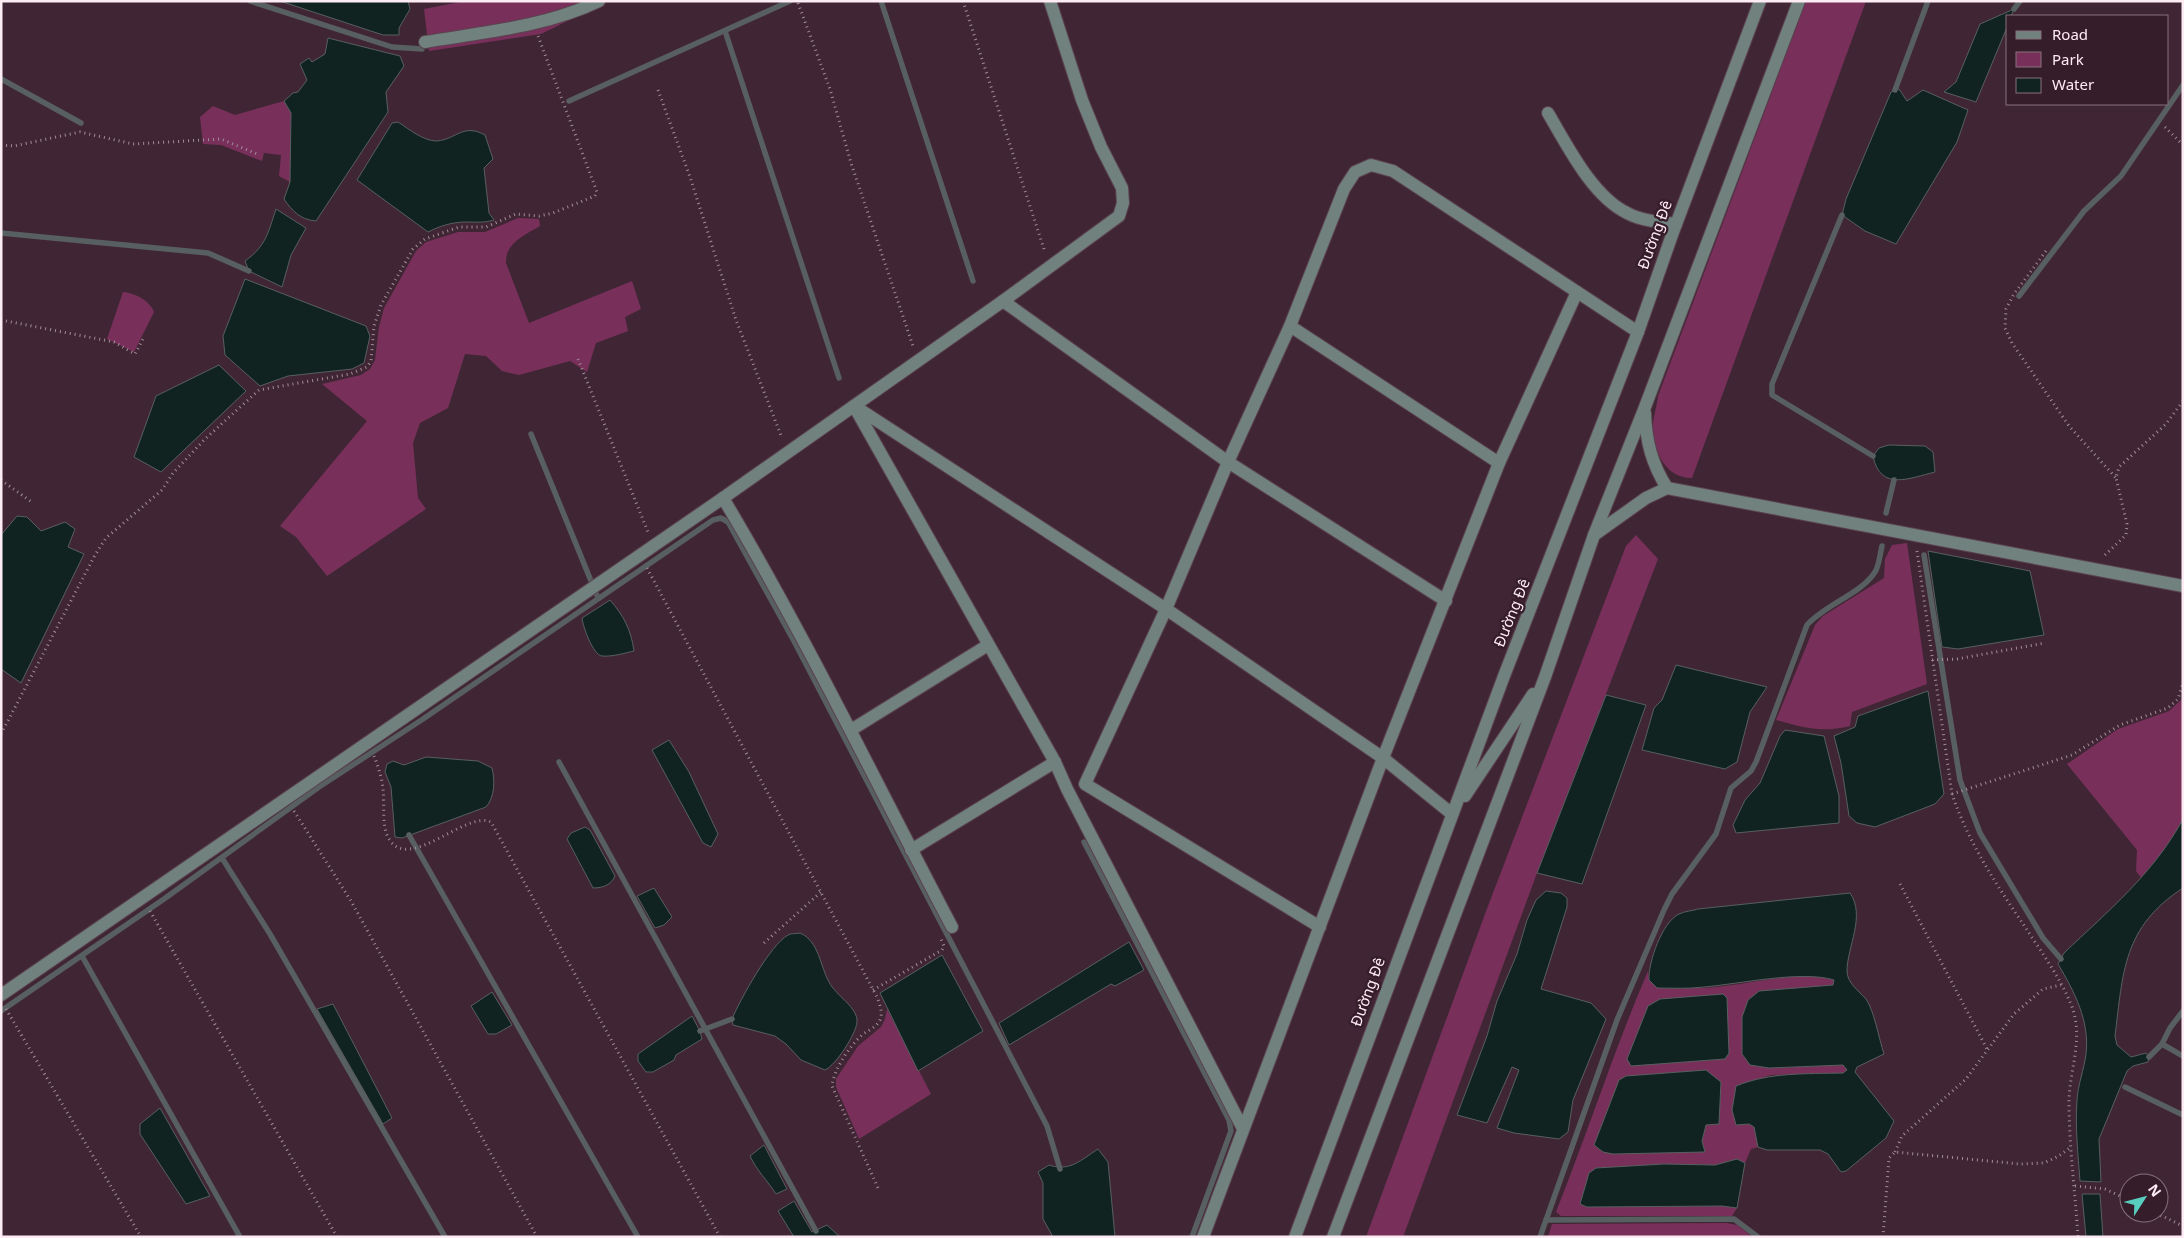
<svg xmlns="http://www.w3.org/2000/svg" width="2184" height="1238" font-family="'Noto Sans',sans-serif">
  <rect width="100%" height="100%" fill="#402634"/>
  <g fill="#78305b" fill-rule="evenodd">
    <polygon points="465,1 608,1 541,34 429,51 424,9"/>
    <path d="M1806,1H1866L1692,478C1665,478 1654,452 1653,427C1653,417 1657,406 1658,396Z"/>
    <polygon points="284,101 291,113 290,182 279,176 281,155 264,153 262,161 221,145 203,144 200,117 213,106 235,115"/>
    <path d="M518,218L539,219L540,226C525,235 505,243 506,263L529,323L632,281L641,309L625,317L628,331L596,343L587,372L570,361L519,375L502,371L486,356L465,354L448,408L420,423L413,443L418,498L426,509L327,576L296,537L280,526L367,421L322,384L361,375L370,369L375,360L379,327L384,308L416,251L426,242L458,232H485Z"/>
    <path d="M123,292C135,293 150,301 154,312L134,352L107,339Z"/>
    <polygon points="1636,535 1658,559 1537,873 1403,1237 1366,1237 1488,906 1626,546"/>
    <path d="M1907,543L1927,684L1852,712L1850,726C1821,733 1805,728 1776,720L1815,625L1823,616L1884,578L1885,559L1892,545Z"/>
    <polygon points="2183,693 2183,819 2171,841 2142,879 2136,871 2137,850 2067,764 2118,729 2169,711 2181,700"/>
    <path d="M1648,971L1649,980C1666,983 1684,988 1702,988C1743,987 1794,969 1835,980L1833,985L1820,986L1750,1065L1769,1068L1843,1065L1847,1070L1843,1073L1771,1075L1736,1086V1125L1749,1124L1754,1127L1758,1147L1751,1149L1745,1163L1737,1159L1715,1165L1664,1164L1596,1168L1580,1204L1587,1207L1722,1206L1737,1208L1732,1216H1561L1556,1212C1588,1132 1614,1050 1648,971ZM1706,1070L1721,1082L1719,1124L1706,1125L1702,1141L1705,1152L1594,1145L1619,1080L1626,1076Z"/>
    <polygon points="887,1009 931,1094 859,1139 836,1087 836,1079 858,1046 881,1027 885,1019"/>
    <polygon points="1726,1223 1737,1225 1753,1237 1548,1237 1552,1224"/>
  </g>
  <g fill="#112320" stroke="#585f60">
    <polygon points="280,1 408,1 410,9 399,28 399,35 383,35"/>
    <polygon points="2014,9 2011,16 2008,16 2008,25 1976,102 1944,92 1956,82 1980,24"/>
    <path d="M328,38L400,56L404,66L386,92L388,112L316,221C301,220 292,211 284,199L290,182L291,113L284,101L293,93L298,92L307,80L300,64L309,58L312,62L325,54Z"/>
    <polygon points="1899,89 1907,101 1923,90 1968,110 1957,142 1896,244 1865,231 1842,215 1846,199 1891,92"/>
    <path d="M398,122C409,129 423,141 437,141C457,139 463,123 485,135L493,159L484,168L489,213L494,220C483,223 477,222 466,222C452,222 440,226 428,232L357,180L392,123Z"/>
    <path d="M276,209L306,228L291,255L282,287L249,271L245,261C266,246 268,233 276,209Z"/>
    <polygon points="245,279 366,326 370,336 364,363 352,369 288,376 260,386 225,355 223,336"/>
    <polygon points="219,365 246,391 161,472 134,457 156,396"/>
    <path d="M1889,445L1925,446L1933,452L1935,472C1910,478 1880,492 1873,456L1879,448Z"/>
    <polygon points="17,516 27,517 41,531 65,522 75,529 68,547 84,554 21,683 1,669 1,535"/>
    <polygon points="1928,551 2030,571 2044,635 1958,649 1942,647"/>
    <path d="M610,600C624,616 631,630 634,651C625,653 612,657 602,656C593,655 583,627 582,618Z"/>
    <polygon points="1676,665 1767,687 1750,712 1737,762 1725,769 1642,750 1654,708 1662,700"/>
    <polygon points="1928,691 1944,794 1935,804 1875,827 1857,823 1849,816 1841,763 1834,736 1855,727 1858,716"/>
    <polygon points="1606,695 1646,705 1582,884 1537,873"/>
    <polygon points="1785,730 1824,736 1839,796 1839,823 1736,833 1733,825 1745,800 1760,783 1780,736"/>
    <polygon points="669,740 689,772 718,834 711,847 703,843 652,750"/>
    <path d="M426,757L478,761L492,768C495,780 495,797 486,807L402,838L395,837L391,787L385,772L387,764L393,761L404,765Z"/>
    <path d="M2183,819V888C2123,927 2123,972 2115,1036L2117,1045L2131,1057L2146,1053L2149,1057L2148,1062L2133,1066L2127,1071L2099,1139L2101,1182L2080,1181C2078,1154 2075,1127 2077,1100C2078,1084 2084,1070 2086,1054C2090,1021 2074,991 2058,964L2064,953C2108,911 2154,873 2183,819Z"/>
    <path d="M585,827L590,830L615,876C611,885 603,888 593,888L567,839L571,833Z"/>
    <polygon points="654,888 672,917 664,925 655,928 637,896"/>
    <polygon points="1546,891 1561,893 1567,898 1567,907 1541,989 1591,1003 1606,1019 1573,1100 1568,1132 1559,1139 1514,1133 1497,1128 1519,1070 1512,1067 1487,1123 1457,1115 1487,1036 1497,1001 1517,954 1527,920 1536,900"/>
    <path d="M1850,893C1866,916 1847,947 1847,971C1847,983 1859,991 1866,999C1874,1010 1879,1039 1884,1054L1857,1067L1855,1072L1894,1121L1886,1138L1846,1171L1841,1172L1828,1154L1820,1150H1767L1758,1147L1754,1127L1749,1124L1736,1125L1732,1110L1736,1086C1770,1072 1806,1074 1843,1073L1847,1070L1843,1065L1769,1068L1750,1065L1742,1054V1017L1748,1000L1759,991L1833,985L1834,980C1802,970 1739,984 1704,987C1688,989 1672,988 1657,988L1649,980C1648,963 1662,922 1679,914C1685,911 1692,911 1698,909Z"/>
    <path d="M800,933C819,941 820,966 829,982C836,996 858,1007 857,1022C856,1034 836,1065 825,1070L801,1060L786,1044L775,1036L733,1025L732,1019C740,1000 770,945 788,935C791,933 796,934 800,933Z"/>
    <polygon points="1129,942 1144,970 1115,986 1111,984 1009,1045 999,1023"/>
    <polygon points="942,955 983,1031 918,1071 880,993"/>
    <polygon points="492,992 512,1025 496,1034 488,1034 471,1006"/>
    <polygon points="1723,994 1727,998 1729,1053 1725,1059 1631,1066 1627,1059 1648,1006 1660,999"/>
    <polygon points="333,1004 392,1118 383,1124 317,1009"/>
    <polygon points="692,1016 700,1031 702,1039 676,1055 674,1060 653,1072 646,1072 638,1061 638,1054"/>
    <polygon points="1706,1070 1721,1082 1719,1124 1706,1125 1702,1141 1705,1152 1613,1154 1603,1152 1594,1145 1619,1080 1626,1076"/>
    <polygon points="160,1108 210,1196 186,1204 140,1134 140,1124"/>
    <path d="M764,1145L787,1189L776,1194C767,1180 757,1171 750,1156Z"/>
    <path d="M1098,1149L1108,1162L1115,1237H1053L1043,1219V1183L1038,1172L1049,1165C1070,1172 1081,1160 1098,1149Z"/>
    <polygon points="1737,1159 1745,1163 1737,1208 1722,1206 1587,1207 1580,1204 1589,1173 1596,1168 1664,1164 1715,1165"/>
    <polygon points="2082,1194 2100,1194 2103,1237 2086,1237"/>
    <polygon points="794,1201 812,1232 827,1225 840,1237 794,1237 778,1211"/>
  </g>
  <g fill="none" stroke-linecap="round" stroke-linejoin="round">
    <g stroke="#585f60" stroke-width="5.5">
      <polyline points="250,1 392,47 422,49"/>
      <polyline points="881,1 973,281"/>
      <polyline points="2014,9 2020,1"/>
      <polyline points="725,31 839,378"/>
      <polyline points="1,79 81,123"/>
      <polyline points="1895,90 1928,1"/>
      <polyline points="569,101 790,1"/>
      <polyline points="1842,215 1772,384 1772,395 1873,456"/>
      <polyline points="1,233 208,253 249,271"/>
      <polyline points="2019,296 2084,211 2121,176 2183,85"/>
      <polyline points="531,434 598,598"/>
      <polyline points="1886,513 1894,480"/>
      <polyline points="1924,555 1960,780 1980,833 2043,938 2061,959"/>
      <polyline points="559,762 816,1231"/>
      <polyline points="409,835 638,1237"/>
      <polyline points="1084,842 1229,1120 1231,1131 1192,1237"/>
      <polyline points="222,858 270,934 445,1237"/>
      <polyline points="82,956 240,1237"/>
      <polyline points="1,1011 164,899 319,787 423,719 713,520 721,518 728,522 795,643 1047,1126 1060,1169"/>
      <polyline points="2183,1011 2170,1028 2162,1044 2183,1056"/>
      <polyline points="700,1031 732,1019"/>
      <polyline points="2149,1057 2162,1044"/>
      <polyline points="2125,1087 2183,1115"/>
      <polyline points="1546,1220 1734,1219 1758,1237"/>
      <path d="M1540,1237L1617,1020L1664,910L1672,894L1716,834L1731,788L1751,771L1756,762L1807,625C1826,604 1861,594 1875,572C1879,566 1880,554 1882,546"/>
    </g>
    <defs>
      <g id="minor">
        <path d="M425,42C484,32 545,27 599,1"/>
        <path d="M1548,113C1567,145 1592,196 1627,213C1642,221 1659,222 1676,224"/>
        <polyline points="1003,301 1228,462 1166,609 1085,784 1320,927"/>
        <polyline points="1290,326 1499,463"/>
        <polyline points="854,406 1055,762 1067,789 1243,1129"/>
        <polyline points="856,407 1166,609 1383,758 1452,814"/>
        <path d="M1645,413C1646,442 1652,464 1667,488"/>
        <path d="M723,498C806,637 876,783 952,927"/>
        <polyline points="1594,535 1646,498 1667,488 2183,586"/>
        <polyline points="1446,601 1228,462 1290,326 1344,189 1355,172 1371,165 1393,171 1638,332"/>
        <polyline points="851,730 988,645"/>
        <polyline points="1465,796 1533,694"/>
        <polyline points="911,850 1055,762"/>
        <polyline points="1,995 723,498 1003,301 1119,216 1123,203 1122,188 1101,147 1082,100 1050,1"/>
        <polyline points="1203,1237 1383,758 1499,463 1577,292"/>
        <polyline points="1295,1237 1504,676 1638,332 1672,235 1760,1"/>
        <polyline points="1333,1237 1545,677 1594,535 1645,407 1799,1"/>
      </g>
    </defs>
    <use href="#minor" stroke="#5b424f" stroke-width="14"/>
    <g stroke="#a28c98" stroke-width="3" stroke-dasharray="1 4" stroke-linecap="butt">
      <polyline points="963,1 1045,252"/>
      <polyline points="798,3 830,89 851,163 913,346"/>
      <polyline points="658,90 690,177 736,320 782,438"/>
      <polyline points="2165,127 2183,145"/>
      <polyline points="1,145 14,146 80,132 133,144 221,139 257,154"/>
      <polyline points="2046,251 2014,294 2006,309 2005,328 2012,343 2069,426 2116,478"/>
      <polyline points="1,320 114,342 135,354 144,337"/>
      <polyline points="578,359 648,532"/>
      <polyline points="1,480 33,503"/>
      <path d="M1917,551L1952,794C1968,841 1994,881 2021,921C2038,947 2058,974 2070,1002C2085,1035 2070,1067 2069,1100C2069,1146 2075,1191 2078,1237"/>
      <polyline points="2105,555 2126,535 2127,524 2116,478 2119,467 2166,424 2183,401"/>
      <path d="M647,568L877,997C880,1005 883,1013 880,1020C876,1028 868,1030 862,1035C849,1047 834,1069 832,1086L878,1188"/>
      <polyline points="1932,660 1957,659 2045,643"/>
      <polyline points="1,734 95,555 106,538 162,490 173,473 205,439 259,390 350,374 367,367 371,361 374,326 381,305 413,249 425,239 459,227 486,227 516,214 539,216 553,213 595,196 597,192 538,36"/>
      <path d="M374,756C378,766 382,778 383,789C385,804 381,826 389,839C409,873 466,810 491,822L720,1237"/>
      <polyline points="1952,794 2072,755 2120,725 2168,708 2178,699 2183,683"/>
      <polyline points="294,811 351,901 537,1237"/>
      <polyline points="1900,884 1988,1051"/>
      <polyline points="150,911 337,1237"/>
      <polyline points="764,943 821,892"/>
      <polyline points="873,990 942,950 944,946 941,939"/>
      <polyline points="6,1009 141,1237"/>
      <polyline points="1895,1152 1902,1136 1966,1079 2014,1014 2043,989 2061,985"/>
      <polyline points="2075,1186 2105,1189 2129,1200"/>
      <polyline points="2156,1213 2183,1226"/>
      <polyline points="1883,1237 1889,1158 1895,1152 2020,1164 2044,1163 2059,1156 2071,1147"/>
    </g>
    <use href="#minor" stroke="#70817e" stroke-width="12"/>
  </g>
  <g text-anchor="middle" stroke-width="4.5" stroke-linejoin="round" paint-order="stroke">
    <g font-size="15" fill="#feecf5" stroke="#361d2a">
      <text transform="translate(1655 235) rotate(-70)" y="5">Đường Đê</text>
      <text transform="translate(1512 613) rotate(-68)" y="5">Đường Đê</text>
      <text transform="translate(1368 992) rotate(-70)" y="5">Đường Đê</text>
    </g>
  </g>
  <rect width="2184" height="1238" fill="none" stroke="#feecf5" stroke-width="5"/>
  <rect x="2006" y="15" width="162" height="90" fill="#361d2a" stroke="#86707b"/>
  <rect x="2016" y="31" width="25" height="8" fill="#70817e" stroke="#86707b"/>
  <text x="2052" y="40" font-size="15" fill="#feecf5">Road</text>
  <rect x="2016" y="52" width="25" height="15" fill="#78305b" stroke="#86707b"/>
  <text x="2052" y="65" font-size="15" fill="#feecf5">Park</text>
  <rect x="2016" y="78" width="25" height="15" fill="#112320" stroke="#86707b"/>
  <text x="2052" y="90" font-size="15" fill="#feecf5">Water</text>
  <g transform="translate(2144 1198) rotate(54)"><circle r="24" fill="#361d2a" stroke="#86707b"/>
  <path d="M0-4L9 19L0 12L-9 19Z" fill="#58cebf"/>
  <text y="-8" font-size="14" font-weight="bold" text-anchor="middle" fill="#feecf5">N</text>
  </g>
</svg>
